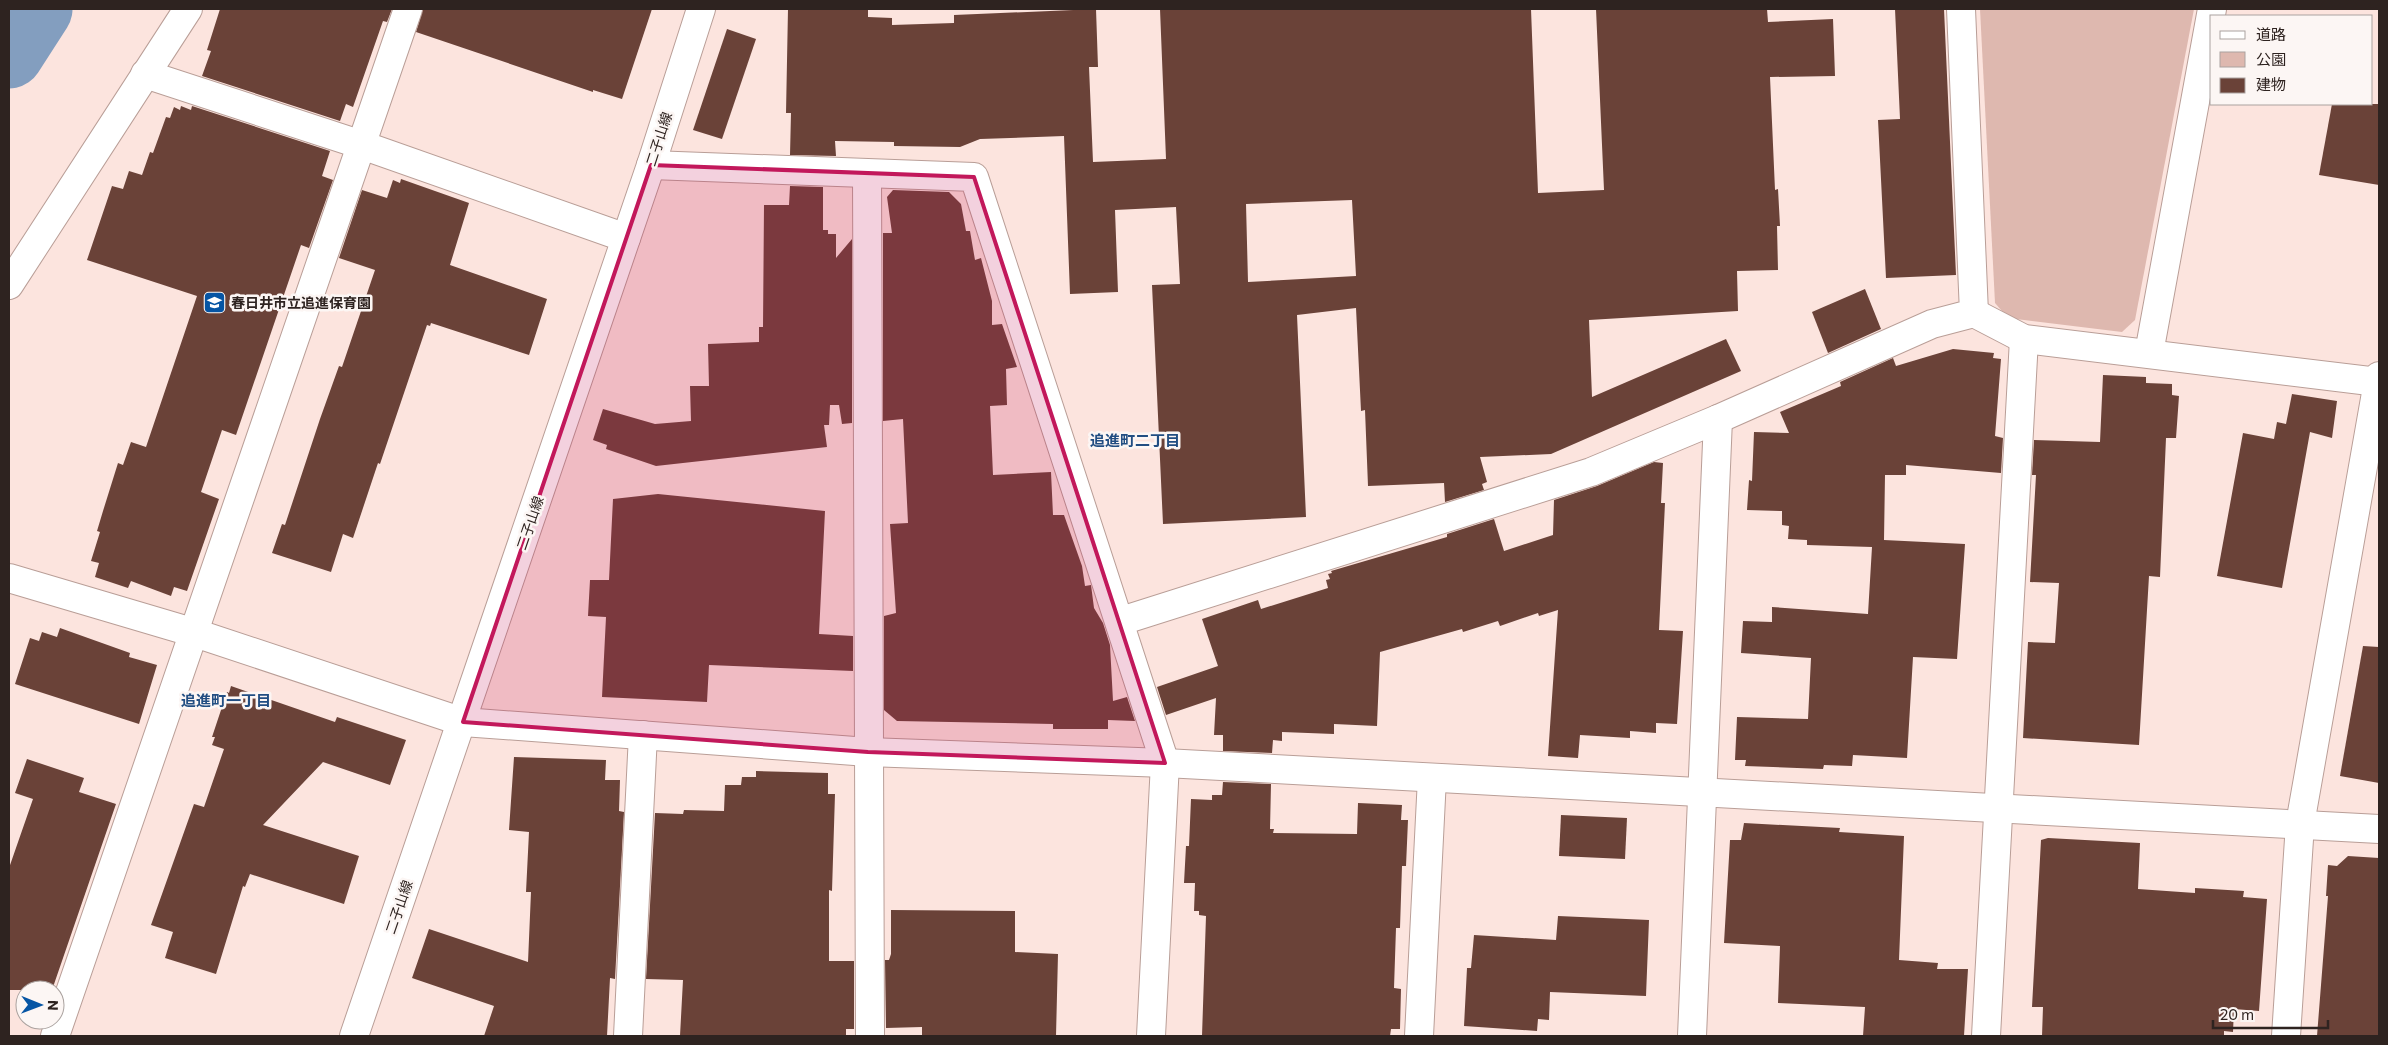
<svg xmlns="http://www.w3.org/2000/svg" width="2388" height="1045" font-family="Commissioner,'Noto Sans JP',sans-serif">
  <rect width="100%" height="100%" fill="#fce4de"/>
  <polygon fill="#deb8af" points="1980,9 2194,9 2135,320 2122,332 2008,318 1995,303"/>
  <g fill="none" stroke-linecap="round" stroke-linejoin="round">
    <polyline stroke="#839ebf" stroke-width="69" points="9,54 38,9"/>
  </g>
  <g fill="#6a4238" fill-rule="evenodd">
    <polygon points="220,9 392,9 387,22 383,21 353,107 346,104 340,121 202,76 211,51 207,50"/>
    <polygon points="423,9 652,9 622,99 593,90 593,92 416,32"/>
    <path d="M788,9H868V17L892,18V25L954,23V15L1096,9L1098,67H1089L1093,162L1166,159L1160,9H1531L1538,193L1604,190L1596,9H1767L1768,22L1833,19L1835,76L1770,77L1775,190L1778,189L1780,226H1777L1778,270L1737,271L1738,311L1589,320L1592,397L1726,339L1741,371L1551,454L1480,457L1487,482L1482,484L1484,490L1445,502L1444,483L1368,486L1365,410L1361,411L1356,308L1297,315L1306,517L1163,524L1152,285L1180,284L1176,207L1115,210L1118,292L1070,294L1064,136L980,139L960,147L894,146V142L835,141L836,156L790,155L791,113H786ZM1352,200L1356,276L1248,282L1246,204Z"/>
    <polygon points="1895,9 1944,9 1956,275 1886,278 1878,120 1900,119"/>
    <polygon points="727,29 756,39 722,139 693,130"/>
    <polygon points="2332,104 2379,104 2379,185 2319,175"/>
    <polygon points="181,106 191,110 192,106 330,151 322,176 333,180 309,248 301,245 236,435 222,430 201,492 219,499 187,591 174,587 171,596 131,581 128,588 95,577 99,563 91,561 100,532 97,531 103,511 118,463 123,465 131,442 146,447 197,296 87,260 112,186 123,189 129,171 142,175 150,152 153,153 166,117 170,118 174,107 180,110"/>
    <polygon points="401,179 469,203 450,265 547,299 529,355 431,323 430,326 427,325 380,464 378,463 353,538 343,534 331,572 272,553 282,524 285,525 320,419 339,366 342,367 375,270 339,258 362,190 387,198 393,180 400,183"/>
    <polygon points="790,186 823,187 823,230 828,230 828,234 836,234 836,258 852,239 852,423 842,424 839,405 830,405 829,425 824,425 827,447 656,466 606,449 607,445 593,440 603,409 655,424 691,421 690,386 709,386 708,344 759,342 759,327 763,327 764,205 789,205"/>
    <polygon points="893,190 949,192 961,204 966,231 970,231 975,260 981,258 992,301 992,325 1002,324 1017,367 1006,369 1007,405 990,406 993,475 1051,472 1053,515 1064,515 1082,566 1085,586 1091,585 1094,608 1103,623 1110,645 1113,701 1127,697 1135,721 1108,720 1108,729 1053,729 1053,724 897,721 884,710 884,616 896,613 890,524 908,523 903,419 883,421 883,233 892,233 887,197"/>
    <polygon points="1865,289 1881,329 1828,353 1812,312"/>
    <polygon points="1953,349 1994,353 1993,358 2001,359 1995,436 2003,438 2001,473 1906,465 1906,475 1885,475 1884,540 1965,544 1957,659 1913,657 1907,758 1853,755 1852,766 1824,765 1823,769 1745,766 1746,760 1735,760 1737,717 1808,719 1811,658 1741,653 1743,621 1772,622 1772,607 1868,614 1872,547 1807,545 1807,540 1788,539 1789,526 1782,525 1782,511 1747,510 1749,480 1752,481 1754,432 1789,433 1780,412 1841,386 1840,382 1893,358 1896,366"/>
    <polygon points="2103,375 2146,377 2146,383 2172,384 2172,395 2179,396 2176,438 2166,438 2160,577 2149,576 2139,745 2023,738 2028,642 2055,643 2059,583 2030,582 2036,475 2032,475 2034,440 2100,442"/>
    <polygon points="2292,394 2337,401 2332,438 2310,432 2282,588 2217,576 2243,433 2274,439 2277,422 2286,424"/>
    <polygon points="1654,462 1663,463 1661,503 1665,503 1659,630 1683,631 1677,724 1656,723 1656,733 1630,731 1630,738 1580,735 1578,758 1548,756 1558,610 1539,616 1538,613 1500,626 1498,621 1463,632 1462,629 1380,652 1377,726 1334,724 1334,734 1282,732 1282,741 1273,740 1272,753 1223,751 1223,735 1214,735 1216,698 1166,715 1157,687 1218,666 1202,619 1258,600 1261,609 1328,588 1326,580 1330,579 1328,574 1332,573 1331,571 1447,537 1447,534 1494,519 1504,551 1553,535 1554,500 1597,486"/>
    <polygon points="658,494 825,511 819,634 853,636 853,671 709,665 707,702 602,697 606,617 588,616 590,580 609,580 613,499"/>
    <polygon points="60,628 130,653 129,657 157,665 139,724 15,684 30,638 39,641 42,632 57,637"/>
    <polygon points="2363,646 2379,647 2379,783 2340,776"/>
    <polygon points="231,686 335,722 337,717 406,740 390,785 323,762 263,825 359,856 344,904 250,874 245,887 243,886 216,974 165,958 173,932 151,925 194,804 204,807 224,749 212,745 215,737 212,737 227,692 229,693"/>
    <polygon points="514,757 606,760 605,780 620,780 619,811 624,812 615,979 610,978 607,1036 484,1036 494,1006 412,978 429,929 528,962 531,892 526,892 529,832 509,830"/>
    <polygon points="27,759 84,778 79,792 116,804 52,990 9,990 9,868 33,799 15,793"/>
    <polygon points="756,771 828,773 828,794 835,794 832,891 829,890 829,961 854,961 854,1029 846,1029 846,1036 680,1036 683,980 646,979 655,813 683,814 684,810 724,811 725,785 741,785 742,777 756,777"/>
    <polygon points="1223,782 1271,784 1270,829 1274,829 1273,833 1357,834 1358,803 1402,805 1401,820 1408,820 1406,866 1402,866 1400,928 1396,928 1394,988 1401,989 1400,1029 1391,1029 1390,1036 1202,1036 1206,916 1199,915 1199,911 1194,911 1195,883 1184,883 1186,846 1189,846 1191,799 1212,800 1212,795 1222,795"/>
    <polygon points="1561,815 1627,818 1625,859 1559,856"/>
    <polygon points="1744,823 1840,828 1839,832 1904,836 1899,960 1938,963 1937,969 1968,969 1964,1036 1863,1036 1865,1007 1778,1003 1780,946 1724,943 1730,840 1741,840"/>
    <polygon points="2048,838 2140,843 2138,889 2195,893 2195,888 2244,891 2243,897 2267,899 2259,1011 2234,1009 2233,1032 2224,1031 2224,1036 2042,1036 2043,1007 2032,1007 2041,840"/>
    <polygon points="2348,856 2379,858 2379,1036 2317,1036 2328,896 2326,896 2328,865 2337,866"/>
    <polygon points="891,910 1015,911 1015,952 1058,954 1056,1036 922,1036 922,1027 886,1028 885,960 889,960 891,954"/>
    <polygon points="1558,916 1649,920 1646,996 1550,992 1549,1020 1538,1019 1537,1031 1464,1026 1467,968 1471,968 1474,935 1556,940"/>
  </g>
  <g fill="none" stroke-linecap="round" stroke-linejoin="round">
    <defs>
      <g id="minor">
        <polyline points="145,74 362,145 626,238"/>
        <polyline points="651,165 974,177 1165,763 1151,1036"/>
        <polyline points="867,174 870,1036"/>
        <polyline points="9,285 188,9"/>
        <polyline points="1974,313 2024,339 2378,382"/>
        <polyline points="2149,353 2212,9"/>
        <polyline points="9,578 195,633 463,722 868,752 1165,763 2379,829"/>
        <polyline points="1121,621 1591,472 1718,419 1932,324 1974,313 1961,9"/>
        <polyline points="55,1036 408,9"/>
        <polyline points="354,1036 651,165 701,9"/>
        <polyline points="628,1036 643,735"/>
        <polyline points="1419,1036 1432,778"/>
        <polyline points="1692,1036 1718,419"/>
        <polyline points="1986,1036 2024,339"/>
        <polyline points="2286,1036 2300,824 2379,376"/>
      </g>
    </defs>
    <use href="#minor" stroke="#b99e97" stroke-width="30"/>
    <use href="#minor" stroke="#fff" stroke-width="28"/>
  </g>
  <path fill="#c2185b" fill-opacity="0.2" stroke="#c2185b" stroke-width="4" stroke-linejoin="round" d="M651,165L974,177L1165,763L868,752L463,722Z"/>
  <defs>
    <symbol id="school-square" viewBox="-11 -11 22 22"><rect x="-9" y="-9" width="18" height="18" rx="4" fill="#0655a4" stroke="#fcf6f4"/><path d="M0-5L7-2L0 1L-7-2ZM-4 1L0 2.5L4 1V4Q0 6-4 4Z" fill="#fff"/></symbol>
  </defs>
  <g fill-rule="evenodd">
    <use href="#school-square" x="202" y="290" width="25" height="25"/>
  </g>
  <g text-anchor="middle" stroke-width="5" stroke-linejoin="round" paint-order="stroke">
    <g font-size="14" fill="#2e2320" stroke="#fcf6f4">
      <text transform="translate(659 139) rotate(-72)" y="5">二子山線</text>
      <text transform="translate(530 523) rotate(-71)" y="5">二子山線</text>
      <text transform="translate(399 907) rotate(-71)" y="5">二子山線</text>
    </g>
    <g font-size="14" font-weight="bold" fill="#2e2320" stroke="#fcf6f4" text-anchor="start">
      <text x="231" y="308">春日井市立追進保育園</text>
    </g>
    <g font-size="15" font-weight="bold" fill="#224e82" stroke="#fcf6f4">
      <text x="1135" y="446">追進町二丁目</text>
      <text x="226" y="706">追進町一丁目</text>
    </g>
  </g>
  <rect width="2388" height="1045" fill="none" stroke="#2e2320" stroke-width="20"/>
  <rect x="2210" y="15" width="162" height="90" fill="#fcf6f4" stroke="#aaa29f"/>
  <rect x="2220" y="31" width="25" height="8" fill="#ffffff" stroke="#aaa29f"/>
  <text x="2256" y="40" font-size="15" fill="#2e2320">道路</text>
  <rect x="2220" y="52" width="25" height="15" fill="#deb8af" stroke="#aaa29f"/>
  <text x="2256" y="65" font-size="15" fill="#2e2320">公園</text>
  <rect x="2220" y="78" width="25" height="15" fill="#6a4238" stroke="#aaa29f"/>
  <text x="2256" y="90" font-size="15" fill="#2e2320">建物</text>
  <g transform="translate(40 1005) rotate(91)"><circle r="24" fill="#fcf6f4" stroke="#aaa29f"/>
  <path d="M0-4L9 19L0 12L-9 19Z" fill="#0655a4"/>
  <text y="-8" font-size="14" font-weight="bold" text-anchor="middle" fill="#2e2320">N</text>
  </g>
  <path d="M2213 1020v8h115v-8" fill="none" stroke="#2e2320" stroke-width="2.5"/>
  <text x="2220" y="1020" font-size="15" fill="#2e2320" stroke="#fcf6f4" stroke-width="4" paint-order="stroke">20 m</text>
</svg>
